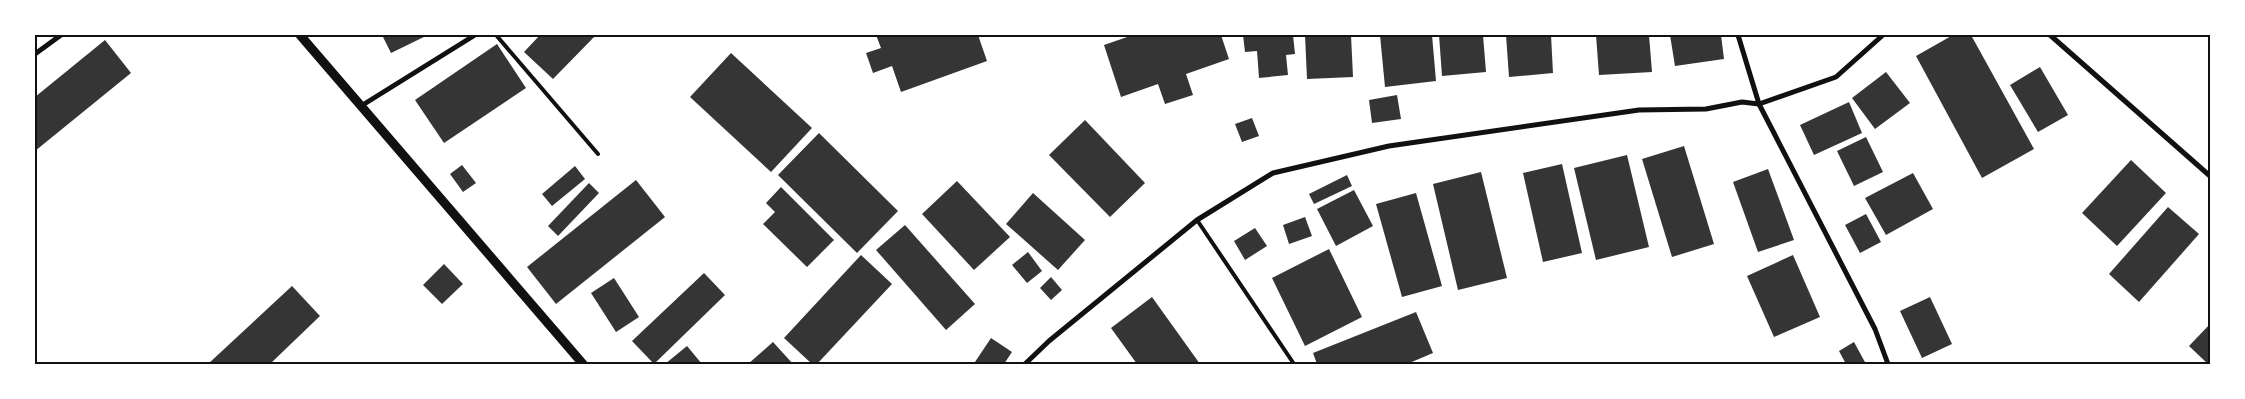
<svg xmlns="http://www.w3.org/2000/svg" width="2245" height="399" font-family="'Work Sans',sans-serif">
  <rect width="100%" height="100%" fill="#fff"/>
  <g fill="#353535">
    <polygon points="382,35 428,35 391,53"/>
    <polygon points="540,35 596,35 553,79 524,52"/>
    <polygon points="876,35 978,35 987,61 901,92 892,66 873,73 866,53 881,48"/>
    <polygon points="1133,35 1221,35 1229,59 1186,74 1193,95 1165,104 1158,84 1121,97 1104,45"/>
    <polygon points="1243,35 1293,35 1295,54 1286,55 1288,75 1259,78 1257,51 1245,52"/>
    <polygon points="1305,35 1351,35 1353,77 1307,79"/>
    <polygon points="1380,35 1432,35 1436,81 1385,87"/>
    <polygon points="1439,35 1483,35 1486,72 1442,76"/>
    <polygon points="1506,35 1551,35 1553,73 1509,77"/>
    <polygon points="1596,35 1649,35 1652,72 1599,75"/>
    <polygon points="1670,35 1721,35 1724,59 1675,66"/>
    <polygon points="1953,35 1971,35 2034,149 1982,178 1916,56"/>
    <polygon points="105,40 131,73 35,151 35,97"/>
    <polygon points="497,44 526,88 444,143 415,100"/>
    <polygon points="731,53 812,128 771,172 690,97"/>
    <polygon points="2040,67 2068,115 2038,132 2010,85"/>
    <polygon points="1886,72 1910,103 1875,129 1852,98"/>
    <polygon points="1397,95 1401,119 1372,123 1369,100"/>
    <polygon points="1849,102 1862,133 1814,155 1800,125"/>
    <polygon points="1252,118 1259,136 1242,142 1235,124"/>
    <polygon points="1085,120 1145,183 1110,217 1049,155"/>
    <polygon points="819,133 898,211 857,253 778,175"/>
    <polygon points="1866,137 1883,172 1854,186 1837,151"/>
    <polygon points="1684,146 1714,244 1672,257 1642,159"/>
    <polygon points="1627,155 1649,247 1596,260 1574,168"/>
    <polygon points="2131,160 2166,193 2117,246 2082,213"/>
    <polygon points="1562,164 1582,253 1543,262 1523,173"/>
    <polygon points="462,165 476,183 463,192 450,174"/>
    <polygon points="575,166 585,179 552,206 542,194"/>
    <polygon points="1768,169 1794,240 1758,252 1733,182"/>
    <polygon points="1481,172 1507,278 1458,290 1433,184"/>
    <polygon points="1913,173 1933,209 1886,235 1865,198"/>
    <polygon points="1347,175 1352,186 1314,204 1309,194"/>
    <polygon points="636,180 665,217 556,304 527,267"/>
    <polygon points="957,181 1010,237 974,270 922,214"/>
    <polygon points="589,183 599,193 558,236 548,226"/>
    <polygon points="781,187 834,240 807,267 763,224 775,212 766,203"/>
    <polygon points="1354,190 1373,226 1336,246 1317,209"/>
    <polygon points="1033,193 1085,240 1058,270 1006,224"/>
    <polygon points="1416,193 1442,286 1402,297 1376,204"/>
    <polygon points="2168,207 2199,234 2139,302 2109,274"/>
    <polygon points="1866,214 1881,242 1860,253 1845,225"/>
    <polygon points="1305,217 1312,236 1289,244 1283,225"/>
    <polygon points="905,225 975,304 946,330 876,250"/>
    <polygon points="1255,228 1267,246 1245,260 1234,241"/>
    <polygon points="1329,249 1362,317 1305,346 1272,278"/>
    <polygon points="1028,252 1042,271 1027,283 1012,265"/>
    <polygon points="861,255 892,284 817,364 812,364 784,338"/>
    <polygon points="1793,255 1820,317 1774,337 1747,276"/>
    <polygon points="444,264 463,284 442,304 423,285"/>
    <polygon points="704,273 725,295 654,364 632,341"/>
    <polygon points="1051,277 1062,290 1051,300 1040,288"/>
    <polygon points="614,278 639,317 616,332 591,293"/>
    <polygon points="292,286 320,316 270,364 208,364"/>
    <polygon points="1152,297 1200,364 1137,364 1111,328"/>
    <polygon points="1930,297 1952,344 1922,358 1900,311"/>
    <polygon points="1416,312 1433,353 1407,364 1317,364 1313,353"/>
    <polygon points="2210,324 2210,364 2208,364 2189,346"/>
    <polygon points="991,338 1012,352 1004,364 978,364 975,362"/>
    <polygon points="773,342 793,364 748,364"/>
    <polygon points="1854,342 1866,364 1846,364 1839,351"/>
    <polygon points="687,346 702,364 665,364"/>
  </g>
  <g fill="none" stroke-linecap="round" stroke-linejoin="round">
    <g stroke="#111" stroke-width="4">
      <polyline points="496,35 598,154"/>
      <polyline points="1197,220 1294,364"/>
    </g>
    <g stroke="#111" stroke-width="5">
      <polyline points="1738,35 1759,104 1875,329 1888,364"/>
      <polyline points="2050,35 2210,176"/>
      <polyline points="35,54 61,35"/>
      <polyline points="361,106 475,35"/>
      <polyline points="1025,364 1049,341 1197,220 1273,173 1389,146 1639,110 1706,109 1742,102 1759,104 1836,77 1883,35"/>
    </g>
    <polyline stroke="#111" stroke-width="9" points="300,35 583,364"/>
  </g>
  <rect width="2245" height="399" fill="none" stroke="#ffffff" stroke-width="72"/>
  <rect x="36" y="36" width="2173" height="327" fill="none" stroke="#111" stroke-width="2"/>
</svg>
